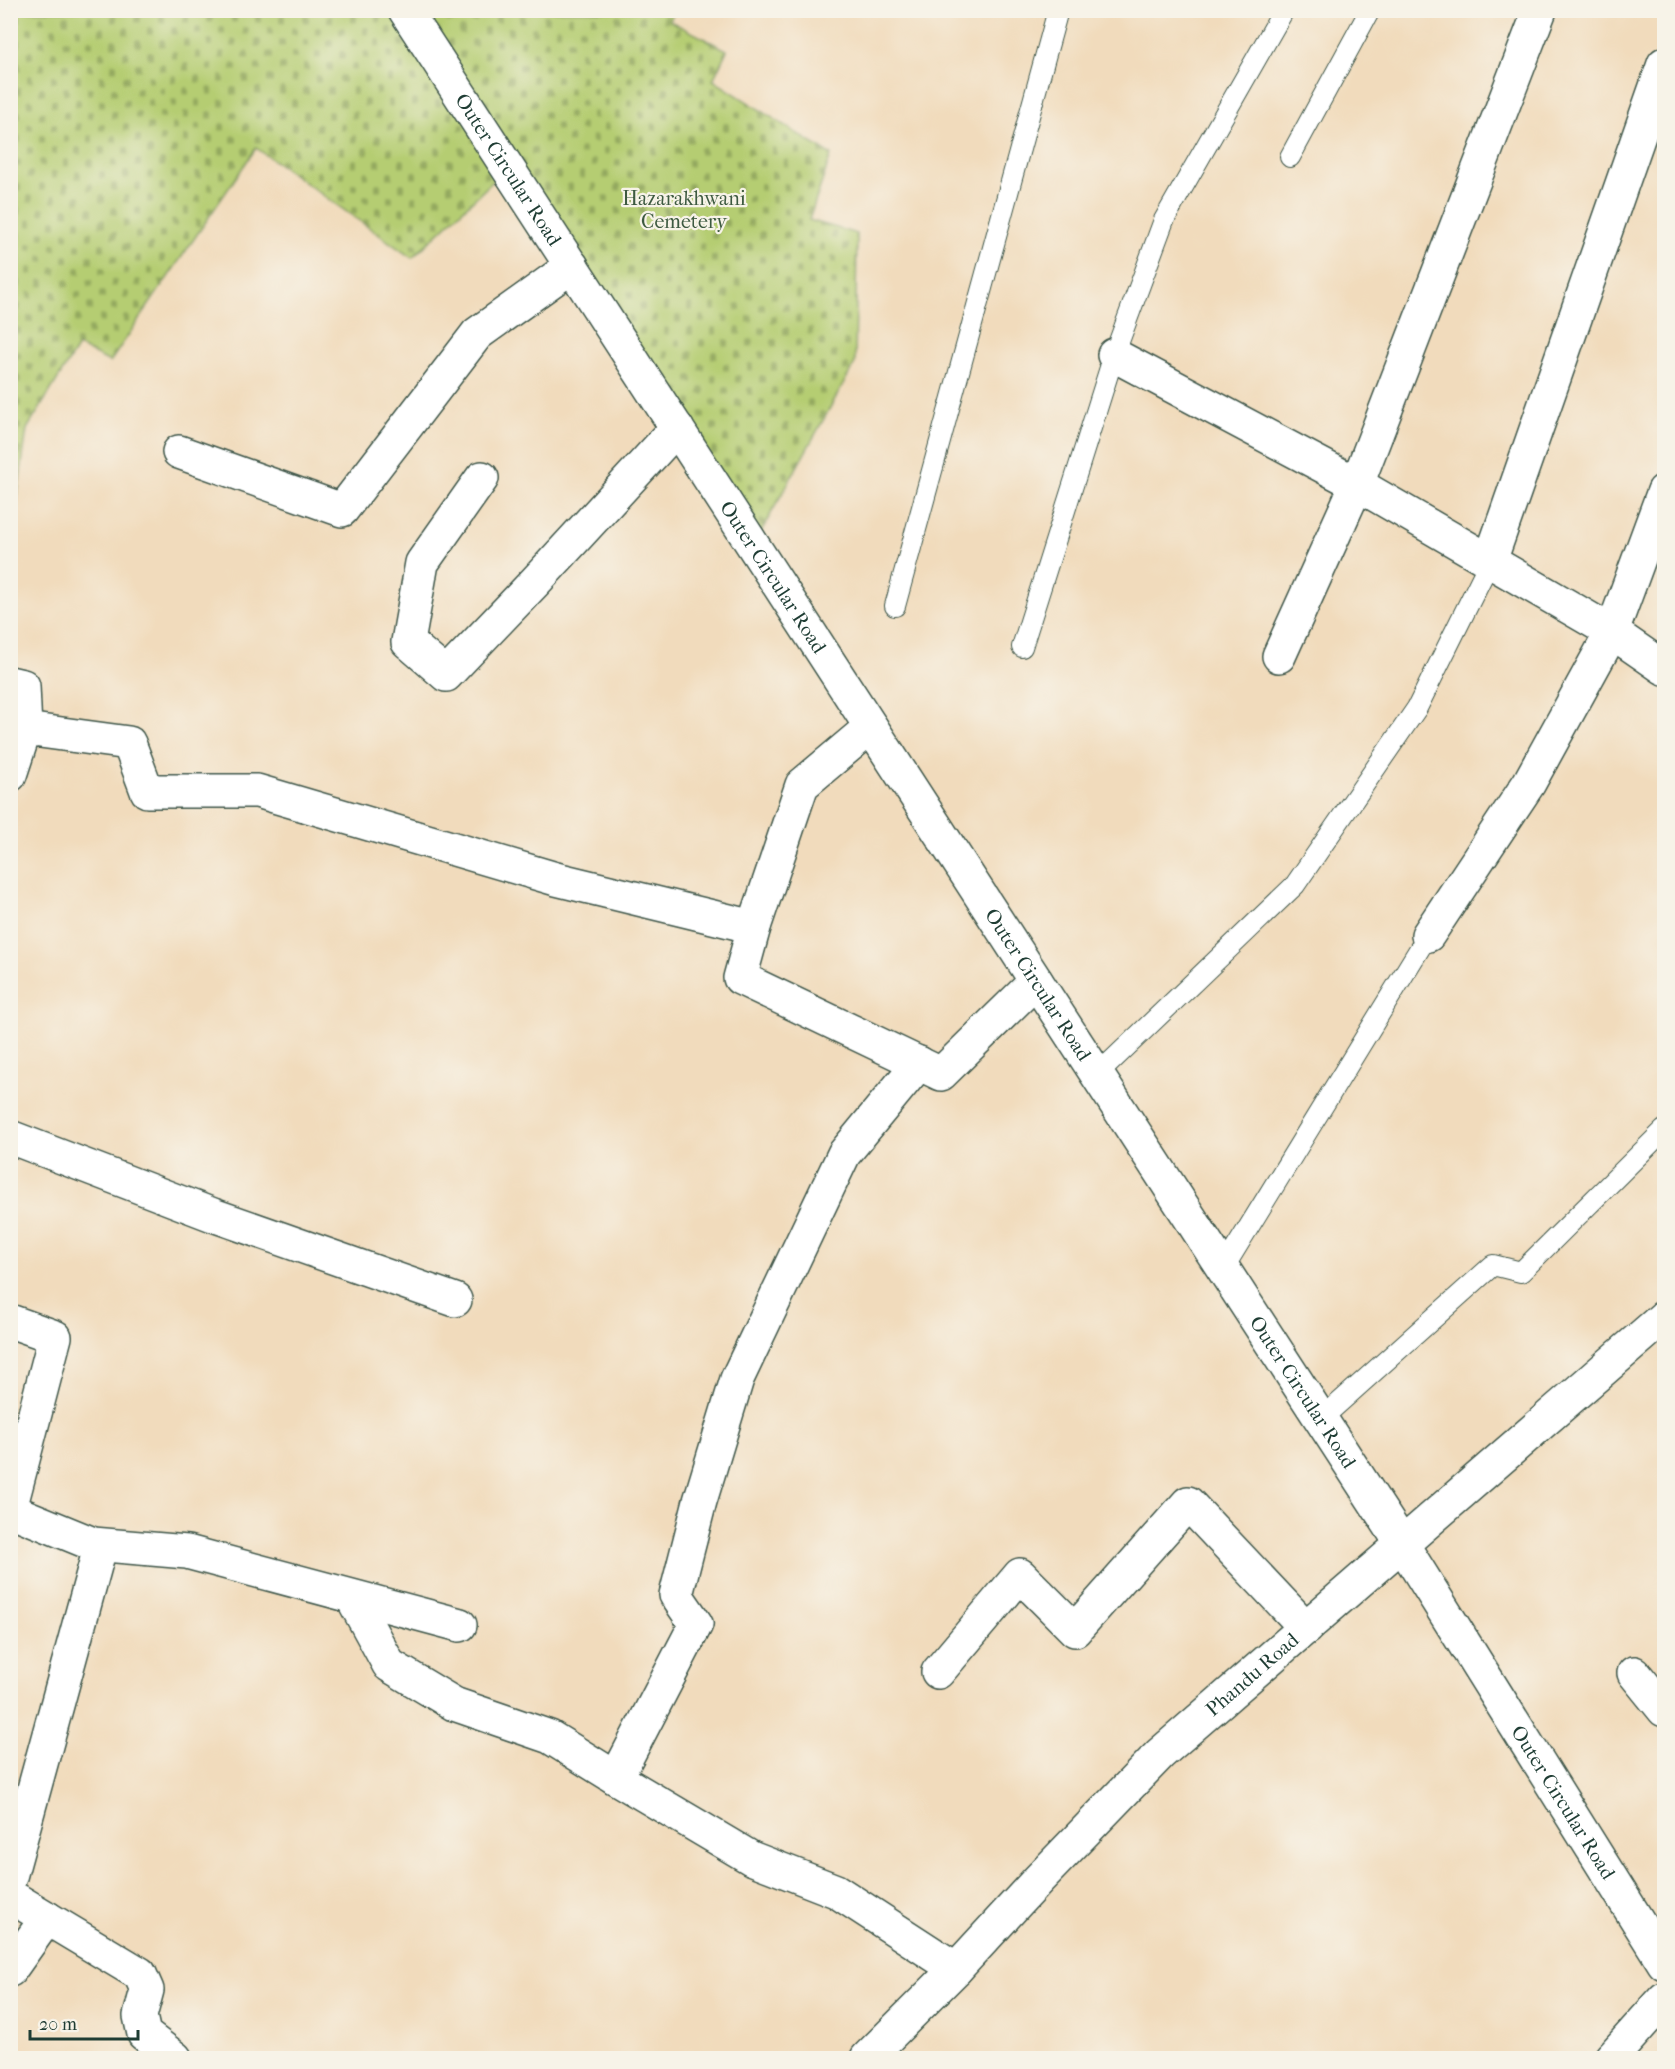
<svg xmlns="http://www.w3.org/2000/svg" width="1675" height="2069" font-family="'IM FELL French Canon',serif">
  <defs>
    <pattern id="cemetery-stones" width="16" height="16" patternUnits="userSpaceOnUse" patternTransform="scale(1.5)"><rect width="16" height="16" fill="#b5cd72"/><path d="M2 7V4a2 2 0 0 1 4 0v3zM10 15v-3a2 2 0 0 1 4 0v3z" fill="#93a85e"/></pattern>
  </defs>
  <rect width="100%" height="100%" fill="#f7f3e8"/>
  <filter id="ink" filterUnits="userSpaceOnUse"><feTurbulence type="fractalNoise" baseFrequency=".0167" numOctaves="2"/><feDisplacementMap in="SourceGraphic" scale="12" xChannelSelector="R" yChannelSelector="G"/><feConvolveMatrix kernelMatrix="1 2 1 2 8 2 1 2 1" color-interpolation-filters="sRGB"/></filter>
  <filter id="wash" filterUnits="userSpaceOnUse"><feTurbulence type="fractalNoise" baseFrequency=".008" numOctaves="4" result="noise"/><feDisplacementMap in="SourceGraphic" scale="24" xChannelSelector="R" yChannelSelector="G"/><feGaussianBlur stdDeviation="1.35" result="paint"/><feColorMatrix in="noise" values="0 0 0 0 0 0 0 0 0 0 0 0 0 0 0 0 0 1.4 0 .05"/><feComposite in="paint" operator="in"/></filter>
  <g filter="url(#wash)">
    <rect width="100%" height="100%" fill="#f1dbbc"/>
    <polygon fill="url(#cemetery-stones)" stroke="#6a8553" stroke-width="1.5" points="11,11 674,11 670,21 727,50 713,80 831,155 809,220 857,234 855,363 753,546 507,168 412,258 256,148 110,362 78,346 27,429 11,541"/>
  </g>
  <g filter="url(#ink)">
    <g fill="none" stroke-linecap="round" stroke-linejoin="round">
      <defs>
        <g id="lane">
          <polyline points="1290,157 1370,10"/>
          <polyline points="895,606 1058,10"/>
          <polyline points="1022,647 1114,355 1164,220 1284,10"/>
          <polyline points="1097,1075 1295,885 1417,708 1490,561"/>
          <polyline points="1223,1269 1428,935"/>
          <polyline points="1321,1419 1493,1265 1521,1272 1664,1130"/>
        </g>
        <g id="street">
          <polyline points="1114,355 1357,484 1612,632 1664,668"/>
          <polyline points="179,452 342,510 477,334 572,266"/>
          <polyline points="482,478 422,563 408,642 446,675 535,582 677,428"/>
          <polyline points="1490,561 1664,64"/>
          <polyline points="1279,656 1357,484 1540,10"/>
          <polyline points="10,683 23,686 25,729"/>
          <polyline points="10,775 25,729 129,743 147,791 257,791 556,879 754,927 802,785 871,727"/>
          <polyline points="754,927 740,978 941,1074 1036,981"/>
          <polyline points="1428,935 1529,783 1612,632 1664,491"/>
          <polyline points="919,1063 844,1154 737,1379 700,1501 676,1595 696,1624 616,1778 751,1858 836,1891 956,1969"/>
          <polyline points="10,1137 213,1215 455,1300"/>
          <polyline points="10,1321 55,1337 10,1509"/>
          <polyline points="10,1510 93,1544 187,1552 460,1625"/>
          <polyline points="352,1597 389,1665 454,1704 550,1737 616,1778"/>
          <polyline points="938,1672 1020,1575 1075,1630 1188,1503 1306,1628"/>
          <polyline points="1634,1673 1664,1710"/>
          <polyline points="10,1877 98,1555 93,1544"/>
          <polyline points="10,1896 140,1974 147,1990 140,2016 144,2034 175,2058"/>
          <polyline points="10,1970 47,1918"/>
          <polyline points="1611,2058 1664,1999"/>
        </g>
        <g id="secondary">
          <path id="s1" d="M405,10L1402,1544L1664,1963"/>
        </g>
        <g id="primary">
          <path id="s2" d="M867,2058L956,1969L1038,1880L1160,1754L1664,1317"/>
        </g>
      </defs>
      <use href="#lane" stroke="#3e5548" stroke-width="22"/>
      <use href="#street" stroke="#3e5548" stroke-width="36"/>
      <use href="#secondary" stroke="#3e5548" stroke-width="36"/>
      <use href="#primary" stroke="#3e5548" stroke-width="36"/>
      <use href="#lane" stroke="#fff" stroke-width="20"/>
      <use href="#street" stroke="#fff" stroke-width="33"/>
      <use href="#secondary" stroke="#fff" stroke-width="33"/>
      <use href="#primary" stroke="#fff" stroke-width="33"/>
    </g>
  </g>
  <g text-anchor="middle" stroke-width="4.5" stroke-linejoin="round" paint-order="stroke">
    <g font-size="20" fill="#1f3d34" stroke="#f7f3e8">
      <text dy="7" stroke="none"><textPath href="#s1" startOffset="190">Outer Circular Road</textPath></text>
      <text dy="7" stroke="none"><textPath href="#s1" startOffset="676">Outer Circular Road</textPath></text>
      <text dy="7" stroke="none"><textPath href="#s1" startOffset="1162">Outer Circular Road</textPath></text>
      <text dy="7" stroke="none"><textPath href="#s1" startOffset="1648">Outer Circular Road</textPath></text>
      <text dy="7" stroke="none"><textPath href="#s2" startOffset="544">Phandu Road</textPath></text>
      <text dy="7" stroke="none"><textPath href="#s1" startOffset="2134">Outer Circular Road</textPath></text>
    </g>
    <g font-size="20" fill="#3d5a40" stroke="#f7f3e8">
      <text x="684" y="205">Hazarakhwani<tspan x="684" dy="23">Cemetery</tspan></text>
    </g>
  </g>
  <rect width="1675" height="2069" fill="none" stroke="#f7f3e8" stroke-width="36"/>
  <path d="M30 2030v9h108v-9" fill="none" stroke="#1f3d34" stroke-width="3"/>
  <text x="39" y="2030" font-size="18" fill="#1f3d34" stroke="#f7f3e8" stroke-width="4.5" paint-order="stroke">20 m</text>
</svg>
